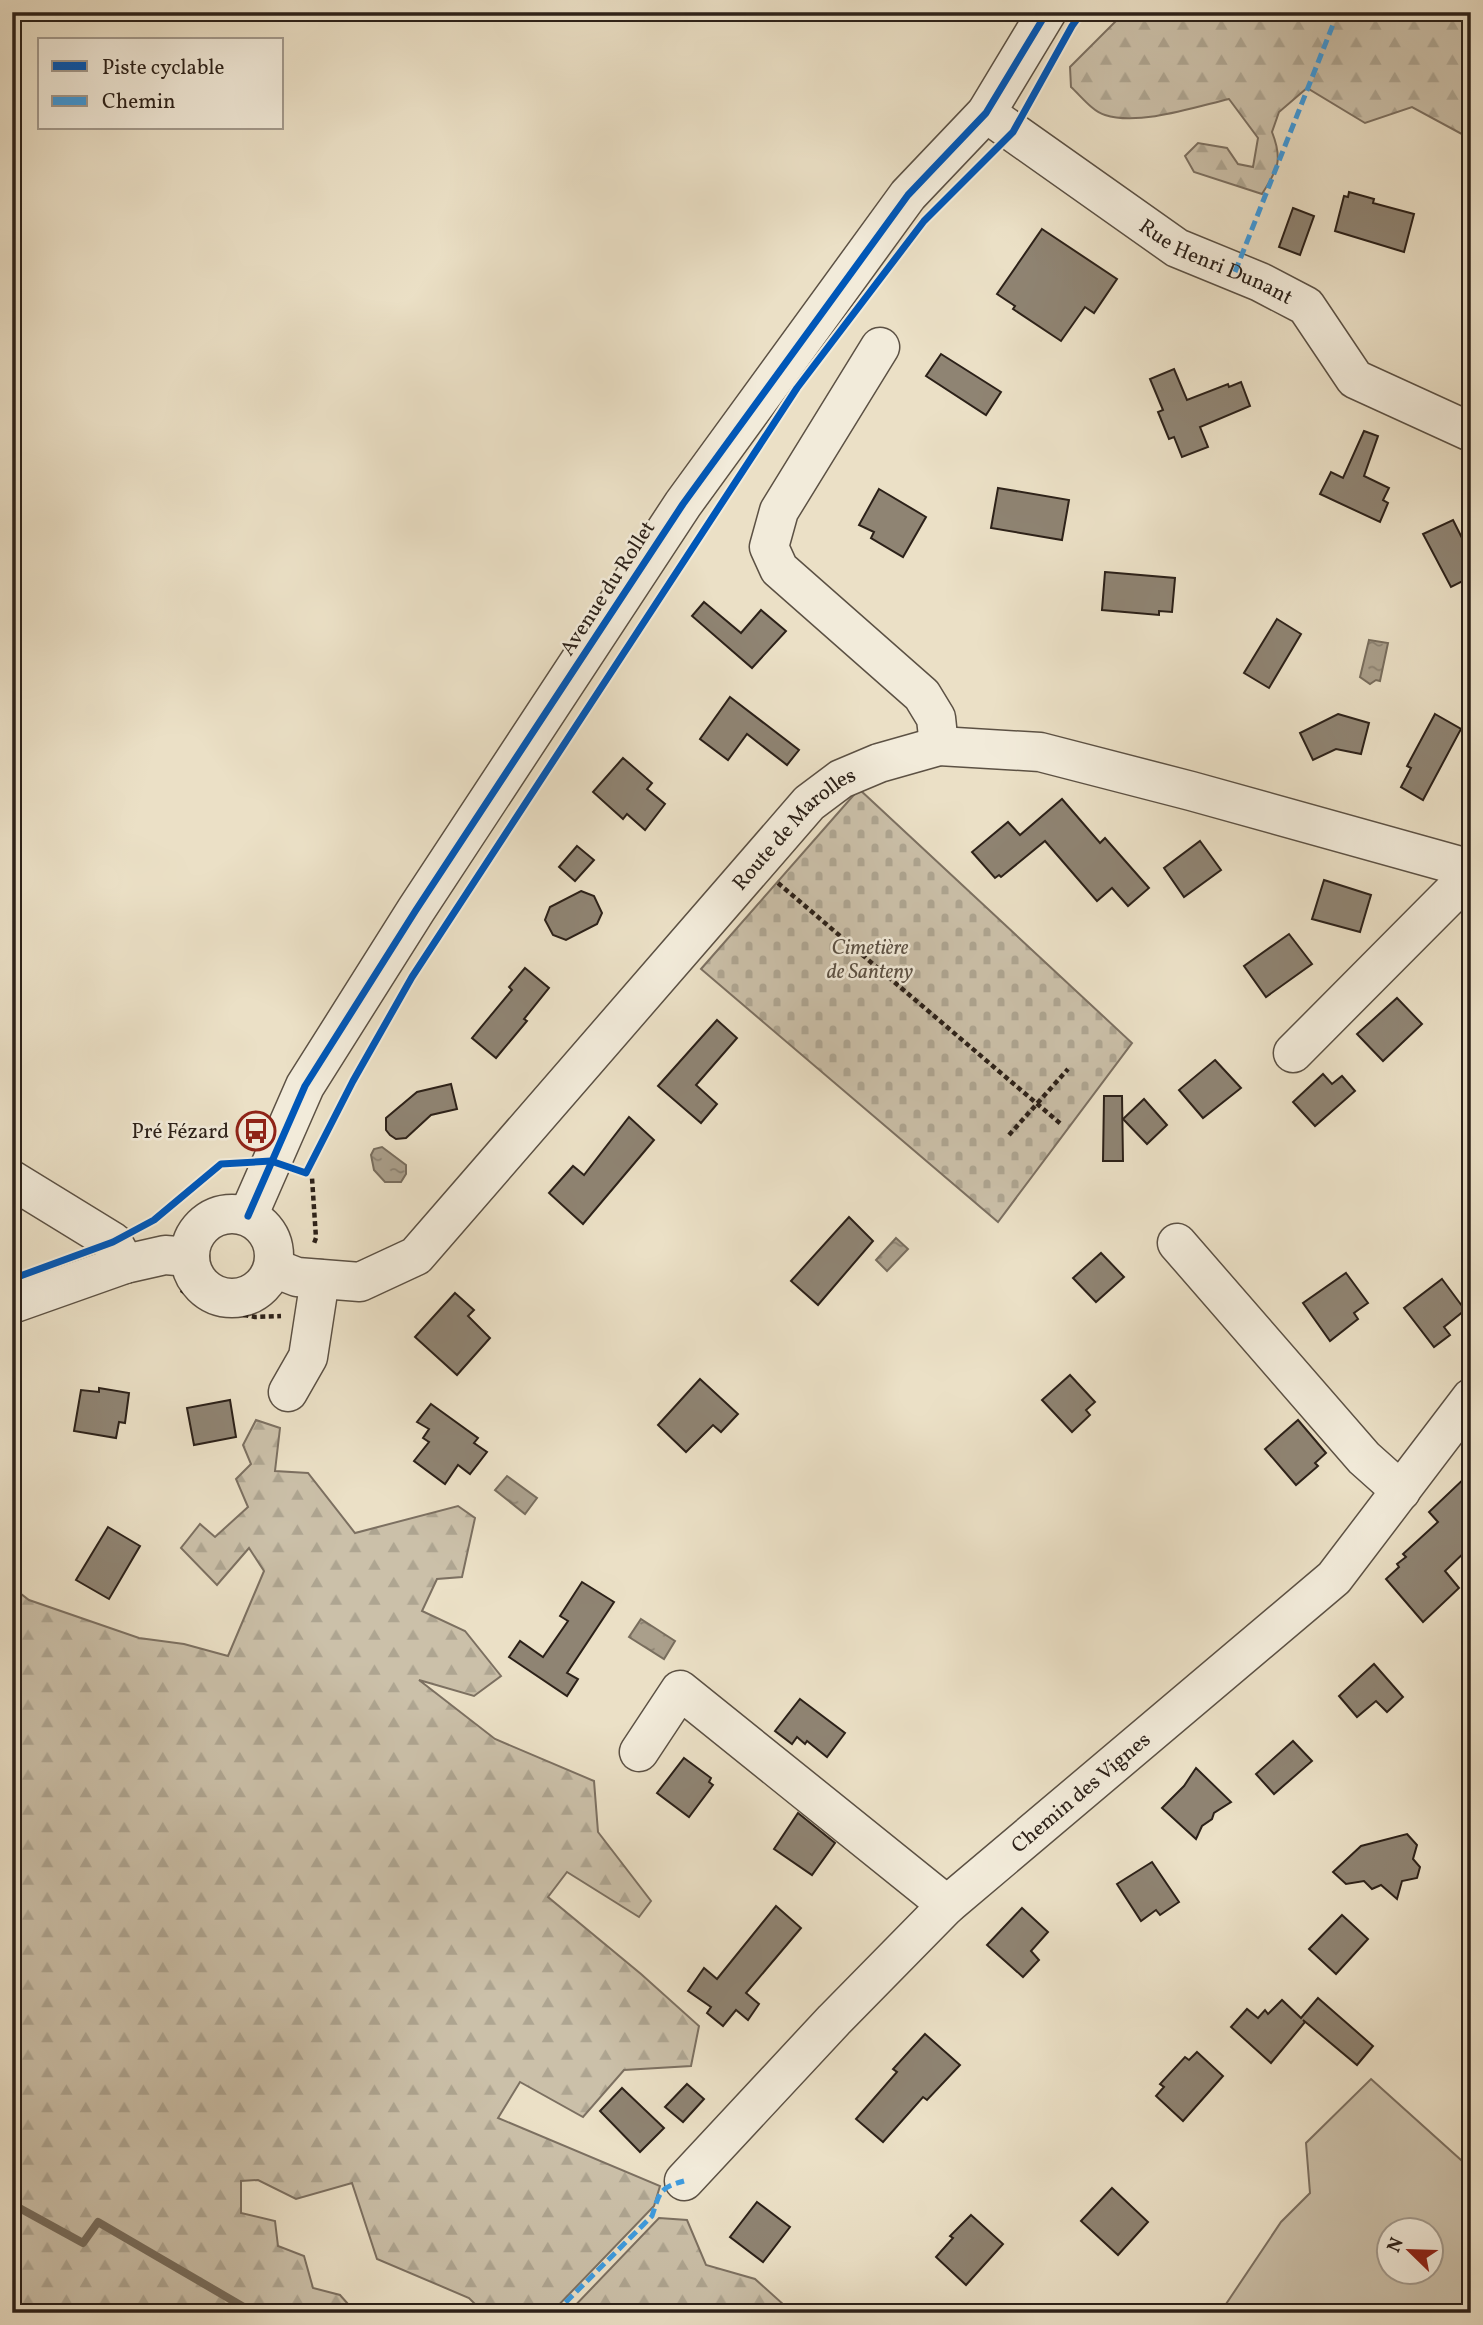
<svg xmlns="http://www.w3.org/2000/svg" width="1483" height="2325" font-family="Vollkorn,serif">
  <defs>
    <pattern id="forest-firs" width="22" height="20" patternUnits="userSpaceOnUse" patternTransform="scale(1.75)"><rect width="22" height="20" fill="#cbc0a9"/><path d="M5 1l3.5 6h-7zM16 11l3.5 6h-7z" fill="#aea591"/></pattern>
    <pattern id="cemetery-stones" width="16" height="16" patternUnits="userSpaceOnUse" patternTransform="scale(1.75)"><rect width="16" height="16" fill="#cbc0a9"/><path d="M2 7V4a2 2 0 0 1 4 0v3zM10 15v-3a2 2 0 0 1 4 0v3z" fill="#aea591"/></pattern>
    <pattern id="water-ripples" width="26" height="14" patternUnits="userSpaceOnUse" patternTransform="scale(1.75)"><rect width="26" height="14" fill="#aa9f8b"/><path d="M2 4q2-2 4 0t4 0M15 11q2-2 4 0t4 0" fill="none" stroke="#8b8171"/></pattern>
  </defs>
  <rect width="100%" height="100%" fill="#ebe0c6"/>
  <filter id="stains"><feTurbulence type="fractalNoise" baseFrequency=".00286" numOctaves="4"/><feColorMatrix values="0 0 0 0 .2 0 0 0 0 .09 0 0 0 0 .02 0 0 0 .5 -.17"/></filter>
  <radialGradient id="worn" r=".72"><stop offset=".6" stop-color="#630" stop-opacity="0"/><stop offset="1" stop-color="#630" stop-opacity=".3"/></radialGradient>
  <path fill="#cbc0a9" stroke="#7c7061" stroke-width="2" fill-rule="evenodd" d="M1371,2079L1471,2169V2313H1220L1281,2222L1310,2193L1306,2143ZM1388,2230H1430V2272H1388Z"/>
  <g fill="url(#forest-firs)" stroke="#7c7061" stroke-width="2">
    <path d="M1121,12H1471V139L1412,107L1365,123L1307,88L1279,112L1272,132C1283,160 1278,169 1262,194L1194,172L1185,156L1198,143L1227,148L1238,164L1253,167L1258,138L1229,99C1195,107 1139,126 1105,115C1093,112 1080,95 1071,87L1070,67L1118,19Z"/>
    <polygon points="256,1420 280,1428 275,1471 308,1473 355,1533 458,1506 475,1518 462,1577 437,1579 422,1611 465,1631 501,1676 474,1696 419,1680 495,1739 594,1781 598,1832 651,1901 639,1917 567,1872 548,1897 641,1974 699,2026 691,2066 624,2070 583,2117 520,2082 498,2118 660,2186 654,2206 551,2313 484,2313 469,2298 377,2259 352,2183 296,2199 258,2180 241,2181 241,2213 275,2221 278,2246 304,2256 313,2288 340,2295 356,2313 12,2313 12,1587 29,1600 139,1638 184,1644 228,1656 264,1571 249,1548 217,1585 181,1548 200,1524 215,1537 248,1507 236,1479 251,1464 243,1445"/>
    <polygon points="659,2218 687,2220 706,2265 755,2279 784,2305 777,2313 568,2313"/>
  </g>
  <polygon fill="url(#cemetery-stones)" stroke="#7c7061" stroke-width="2" points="859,789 1132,1043 998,1222 701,969"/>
  <g fill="url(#water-ripples)" stroke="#786d5d" stroke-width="2">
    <polygon points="1369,640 1388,643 1380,681 1376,680 1370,684 1360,677"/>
    <polygon points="382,1147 406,1165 406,1174 401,1182 385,1182 374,1170 371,1155 374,1149"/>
    <polygon points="896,1238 908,1249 887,1271 876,1260"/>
    <polygon points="507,1476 537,1498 525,1514 495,1490"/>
    <polygon points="641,1619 675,1641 664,1659 629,1637"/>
  </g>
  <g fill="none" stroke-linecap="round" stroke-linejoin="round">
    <polyline stroke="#786d5d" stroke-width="8" points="12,2204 83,2243 98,2222 254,2313"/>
  </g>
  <g fill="#8f8473" stroke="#2c2119" stroke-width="2">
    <polygon points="1349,192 1374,199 1373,203 1414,214 1404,252 1335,231 1344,196 1348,197"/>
    <polygon points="1293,208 1314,216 1300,255 1279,247"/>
    <polygon points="1042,229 1117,279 1094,313 1085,307 1061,341 1013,309 1015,306 997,294"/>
    <polygon points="941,354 1001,392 986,415 926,376"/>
    <polygon points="1174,369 1187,400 1228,384 1229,387 1241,382 1250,406 1200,427 1208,447 1182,457 1174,437 1169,439 1158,412 1163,410 1150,379"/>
    <polygon points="1364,431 1378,436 1364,476 1389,488 1383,500 1388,503 1380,522 1320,494 1331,472 1343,478"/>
    <polygon points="998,488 1069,500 1062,540 991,528"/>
    <polygon points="879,489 926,517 903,557 871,538 874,532 859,525"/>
    <polygon points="1453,520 1471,556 1471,577 1451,587 1423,534"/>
    <polygon points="1105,572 1175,578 1172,612 1159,611 1159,615 1102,610"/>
    <polygon points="704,602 741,633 761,610 786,631 752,668 692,616"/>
    <polygon points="1277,619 1301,634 1269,688 1244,673"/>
    <polygon points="730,697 799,750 787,765 747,734 728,760 700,739"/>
    <polygon points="1338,714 1369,723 1361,754 1336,749 1313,760 1300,733"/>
    <polygon points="1435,714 1461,729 1423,800 1401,787 1411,768 1407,766"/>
    <polygon points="623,758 652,783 647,789 665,804 645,830 627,814 623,819 593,792"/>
    <polygon points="1062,799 1100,843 1105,838 1149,888 1128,906 1112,888 1097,901 1045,841 1001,877 999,875 995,878 972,852 1008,822 1020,835"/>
    <polygon points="1200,841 1221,870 1184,897 1164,868"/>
    <polygon points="577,846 594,860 575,881 559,867"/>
    <polygon points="1324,880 1371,895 1360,932 1312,919"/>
    <polygon points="581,891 594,896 602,913 597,924 566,940 553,935 545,920 550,907"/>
    <polygon points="1289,934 1312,964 1266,997 1244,966"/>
    <polygon points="525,968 549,988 524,1019 527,1021 496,1058 472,1038 512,990 509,987"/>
    <polygon points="1397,998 1422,1024 1383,1061 1357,1034"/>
    <polygon points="717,1020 737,1038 696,1085 717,1104 701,1123 658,1086"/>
    <polygon points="1215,1060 1241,1088 1203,1118 1179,1090"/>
    <polygon points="1323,1074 1332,1084 1342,1076 1355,1091 1315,1126 1293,1102"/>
    <polygon points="451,1084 457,1109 431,1115 406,1138 396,1139 390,1135 386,1130 386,1118 417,1092"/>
    <polygon points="1104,1096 1122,1096 1123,1161 1103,1161"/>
    <polygon points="1144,1099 1167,1125 1147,1144 1123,1119"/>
    <polygon points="629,1117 654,1140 583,1224 549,1193 573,1166 584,1175"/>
    <polygon points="849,1217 873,1241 818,1305 791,1281"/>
    <polygon points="1101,1253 1124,1277 1096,1302 1073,1278"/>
    <polygon points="1346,1273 1368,1303 1354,1313 1358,1319 1330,1341 1303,1303"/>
    <polygon points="1442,1279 1465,1310 1444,1327 1450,1335 1434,1347 1404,1308"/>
    <polygon points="455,1293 474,1310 468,1316 490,1338 457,1375 415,1337"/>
    <polygon points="1070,1375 1095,1402 1086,1410 1090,1415 1072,1432 1042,1400"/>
    <polygon points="700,1379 738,1414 721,1432 713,1425 686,1452 658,1425"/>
    <polygon points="99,1388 129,1393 125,1423 119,1422 116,1438 74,1431 81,1390 99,1392"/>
    <polygon points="230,1400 236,1437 194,1445 187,1408"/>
    <polygon points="431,1404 478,1438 474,1443 487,1452 470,1474 458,1465 445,1484 414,1461 429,1442 423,1438 429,1429 417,1422"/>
    <polygon points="1298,1420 1326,1453 1315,1463 1318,1466 1296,1485 1265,1449"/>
    <polygon points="1471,1472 1471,1546 1445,1571 1459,1588 1423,1622 1386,1579 1399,1567 1397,1564 1406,1557 1403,1554 1438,1522 1429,1512"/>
    <polygon points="108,1527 140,1546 109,1599 76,1580"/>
    <polygon points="582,1582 614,1602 567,1673 578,1679 567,1696 509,1657 520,1641 543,1657 568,1621 560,1616"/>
    <polygon points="1374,1664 1403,1697 1387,1712 1376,1701 1357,1717 1339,1696"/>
    <polygon points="800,1699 845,1733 827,1757 807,1741 805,1744 797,1737 792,1744 775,1731"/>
    <polygon points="1293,1741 1312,1761 1274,1794 1256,1774"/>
    <polygon points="684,1758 711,1778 709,1782 713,1785 689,1817 657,1793"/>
    <polygon points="1196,1768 1231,1802 1214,1813 1212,1819 1202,1826 1196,1839 1162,1808 1184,1786"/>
    <polygon points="798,1813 835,1843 812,1875 774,1849"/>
    <polygon points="1407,1834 1417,1845 1413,1859 1420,1867 1417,1878 1402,1881 1397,1899 1381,1885 1372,1889 1364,1881 1346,1884 1333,1872 1361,1846"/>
    <polygon points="1152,1862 1179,1902 1160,1915 1156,1910 1141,1921 1117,1884"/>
    <polygon points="776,1906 801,1928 746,1993 759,2004 748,2020 736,2010 723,2026 707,2013 711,2007 688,1991 704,1968 717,1979"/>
    <polygon points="1022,1908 1048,1932 1031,1951 1039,1960 1023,1977 987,1945"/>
    <polygon points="1342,1915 1368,1939 1336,1974 1309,1949"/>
    <polygon points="1318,1998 1373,2046 1357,2065 1303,2020 1305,2022 1271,2063 1231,2027 1247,2009 1258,2018 1265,2010 1268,2014 1282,2000 1301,2018"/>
    <polygon points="925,2034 960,2065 927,2100 923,2097 883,2142 856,2119 897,2072 893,2069"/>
    <polygon points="1197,2052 1223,2076 1183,2121 1156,2096 1164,2087 1160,2084 1185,2057 1189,2060"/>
    <polygon points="687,2084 704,2099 683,2122 665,2107"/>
    <polygon points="622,2088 664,2128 640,2152 600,2111"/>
    <polygon points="1112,2188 1148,2222 1118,2255 1081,2221"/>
    <polygon points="757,2202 790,2227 763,2262 730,2237"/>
    <polygon points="971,2215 1003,2244 966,2285 936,2257 953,2238 950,2236"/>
  </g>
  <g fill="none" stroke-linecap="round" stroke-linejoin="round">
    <defs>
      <g id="minor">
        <path id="s1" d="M986,113L1177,248L1260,282L1306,306L1355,379L1471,432"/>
        <polyline points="880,347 779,511 769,547 779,569 922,695 936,718 939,746"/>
        <polyline points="1293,1053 1453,892 1467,868"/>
        <polyline points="12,1180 113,1242 125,1264"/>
        <circle cx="232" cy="1256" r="42"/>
        <polyline points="248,1216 305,1086 416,910 683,504 908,195 986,113 1047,12"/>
        <polyline points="1177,1243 1364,1458 1401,1491"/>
        <path id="s2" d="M274,1268L297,1277L360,1282L416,1256L809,803L841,779L879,763L939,746L1040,752L1191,791L1471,869"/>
        <polyline points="12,1304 125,1264 165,1255 190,1257"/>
        <polyline points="288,1392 308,1357 320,1279"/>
        <polyline points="639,1752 680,1690 947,1905"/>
        <path id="s3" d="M684,2181L834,2020L947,1905L1334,1578L1471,1398"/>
      </g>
    </defs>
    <use href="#minor" stroke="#5c5144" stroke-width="41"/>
    <g stroke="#2c2119" stroke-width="4.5" stroke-dasharray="5 3.5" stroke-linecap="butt">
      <polyline points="778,883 1062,1125"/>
      <polyline points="1009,1135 1068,1069"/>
      <polyline points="306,1173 312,1178 316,1238 313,1246"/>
      <polyline points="181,1290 218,1310 255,1317 281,1316"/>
    </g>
    <use href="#minor" stroke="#f2ebda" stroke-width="38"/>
    <g stroke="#3d9bdf" stroke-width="5" stroke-dasharray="10 5" stroke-linecap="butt">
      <polyline points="1235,272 1338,12"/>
      <path d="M555,2313L652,2216C660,2192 659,2188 684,2181"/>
    </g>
    <defs>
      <g id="cycleway">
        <polyline points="248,1216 305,1086 416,910 683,504 908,195 986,113 1047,12"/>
        <polyline points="12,1279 113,1242 154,1220 221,1164 271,1161 306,1173 353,1081 412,977 797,388 924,221 1013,132 1072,26 1082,12"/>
      </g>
    </defs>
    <use href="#cycleway" stroke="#f2ebda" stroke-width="11"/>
    <use href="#cycleway" stroke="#0057b8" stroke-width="7"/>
  </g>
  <defs>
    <symbol id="bus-ring" viewBox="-11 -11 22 22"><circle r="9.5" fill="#f2ebda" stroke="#8f2418" stroke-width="1.5"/><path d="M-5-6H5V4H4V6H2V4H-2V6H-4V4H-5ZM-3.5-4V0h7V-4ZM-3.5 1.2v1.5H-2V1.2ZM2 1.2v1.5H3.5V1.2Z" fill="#8f2418"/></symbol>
  </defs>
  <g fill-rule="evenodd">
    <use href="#bus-ring" x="234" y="1109" width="44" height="44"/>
  </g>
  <g text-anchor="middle" stroke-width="5" stroke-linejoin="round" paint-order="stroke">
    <g font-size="21" fill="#2c2119" stroke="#f2ebda">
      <text dy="7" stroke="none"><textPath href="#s1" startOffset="275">Rue Henri Dunant</textPath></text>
      <text transform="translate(607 588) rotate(-57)" y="7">Avenue du Rollet</text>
      <text dy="7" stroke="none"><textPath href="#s2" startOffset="721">Route de Marolles</textPath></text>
      <text dy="7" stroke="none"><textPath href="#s3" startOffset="556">Chemin des Vignes</textPath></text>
    </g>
    <g font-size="21" font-style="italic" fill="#5c5144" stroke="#f2ebda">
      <text x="870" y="954">Cimetière<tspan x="870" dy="24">de Santeny</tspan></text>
    </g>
    <g font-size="21" fill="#2c2119" stroke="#f2ebda" text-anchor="end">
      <text x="229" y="1138">Pré Fézard</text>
    </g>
  </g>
  <rect width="1483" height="2325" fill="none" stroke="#ebe0c6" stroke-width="42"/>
  <rect x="14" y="14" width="1455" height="2297" fill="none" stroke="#2c2119" stroke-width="3.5"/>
  <rect x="21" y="21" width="1441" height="2283" fill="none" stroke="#2c2119" stroke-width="2"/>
  <rect x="38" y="38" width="245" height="91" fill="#f2ebda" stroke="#a39a8d" stroke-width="2"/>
  <rect x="52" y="61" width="35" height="10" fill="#0057b8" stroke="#a39a8d" stroke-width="2"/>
  <text x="102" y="74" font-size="21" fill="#2c2119">Piste cyclable</text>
  <rect x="52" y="96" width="35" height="10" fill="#3d9bdf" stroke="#a39a8d" stroke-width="2"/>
  <text x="102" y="108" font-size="21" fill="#2c2119">Chemin</text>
  <g transform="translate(1410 2251) rotate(293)"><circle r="33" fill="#f2ebda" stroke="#a39a8d" stroke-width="2"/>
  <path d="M0-5L12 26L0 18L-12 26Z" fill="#8f2418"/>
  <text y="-10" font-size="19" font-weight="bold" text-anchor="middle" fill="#2c2119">N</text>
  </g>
  <rect width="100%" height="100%" filter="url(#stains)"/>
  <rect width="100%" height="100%" fill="url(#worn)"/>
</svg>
